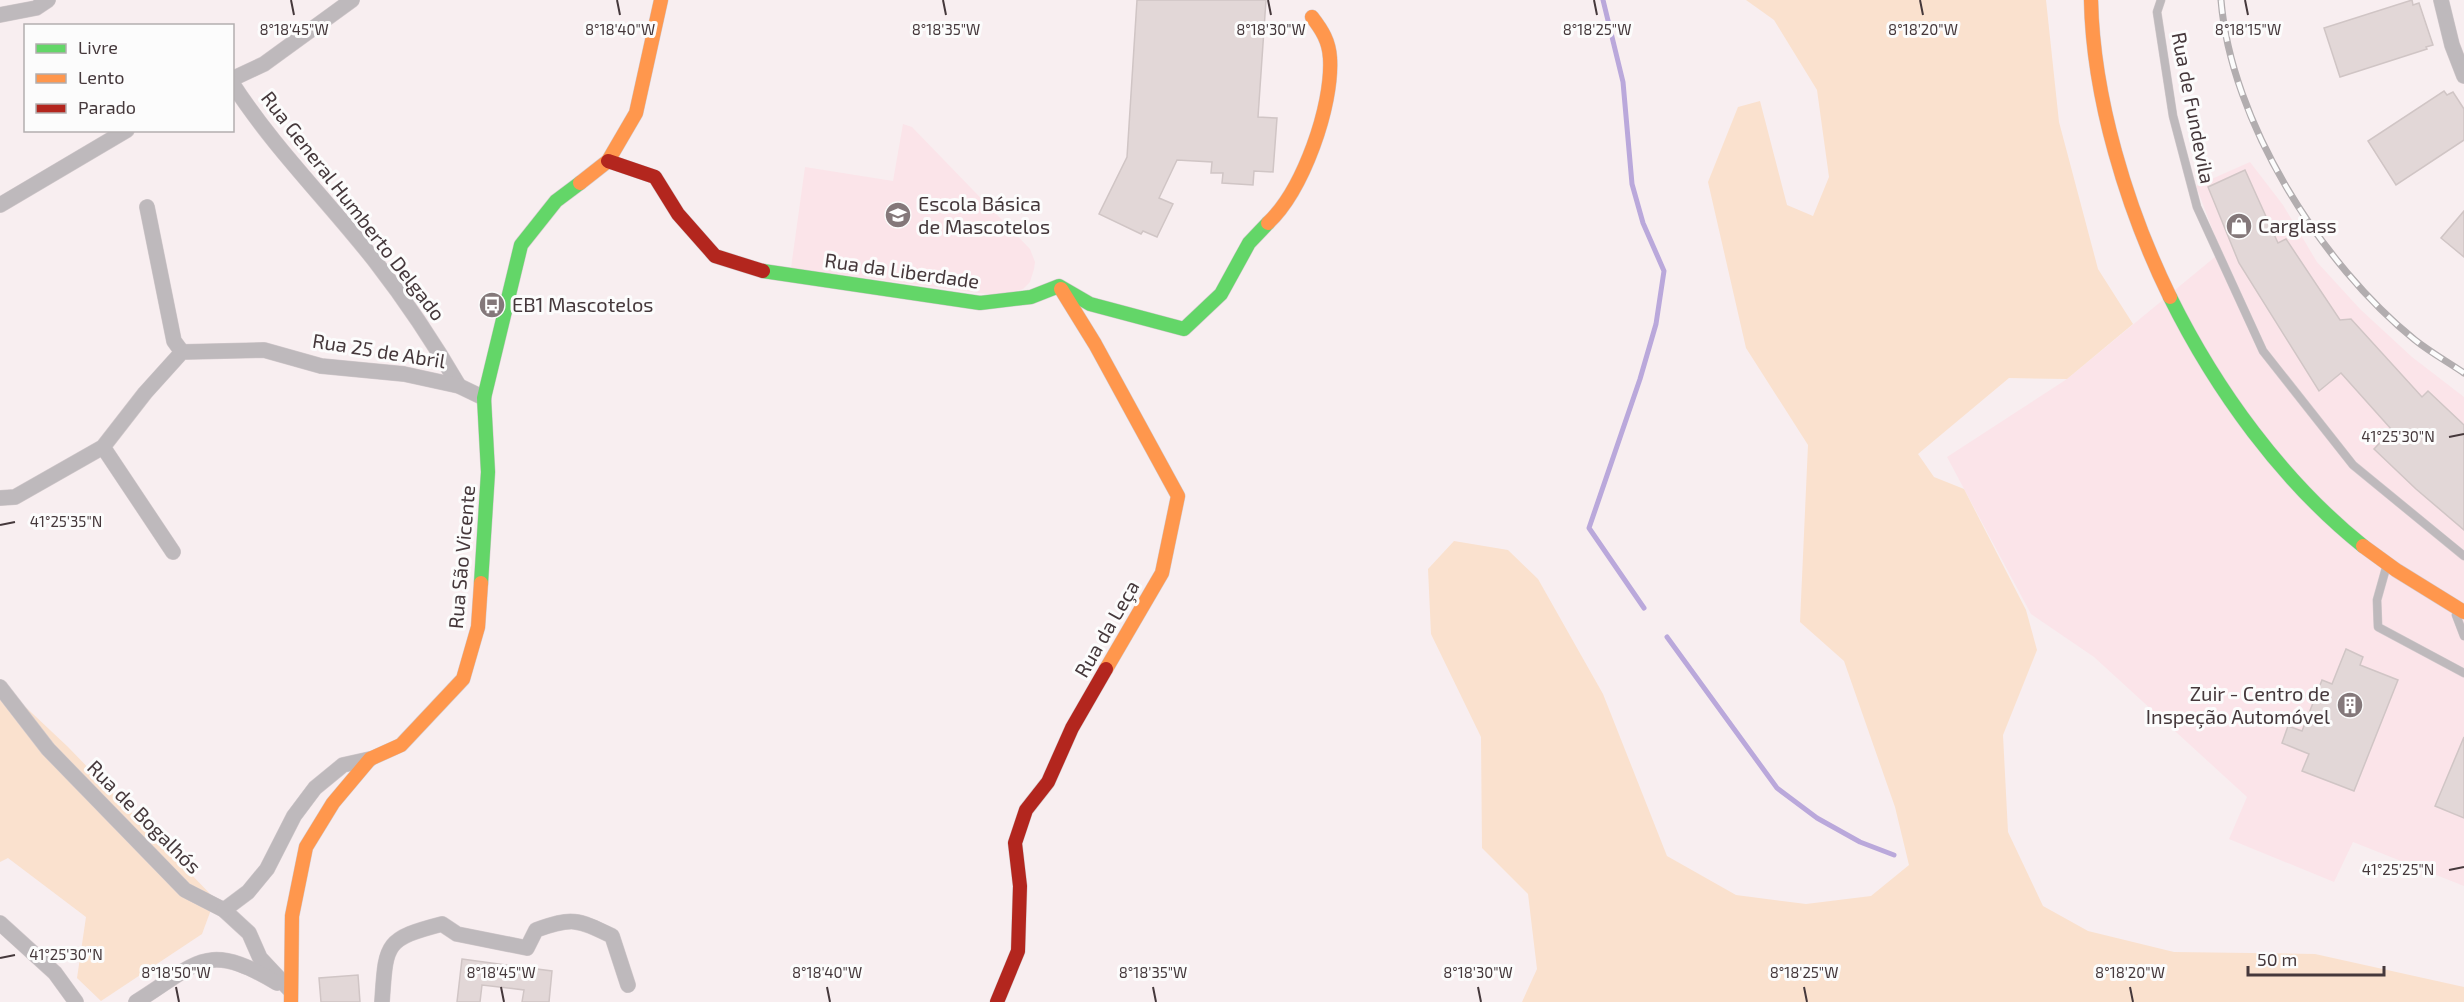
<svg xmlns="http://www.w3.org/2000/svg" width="2464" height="1002" font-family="'Exo 2',sans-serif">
  <rect width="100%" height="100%" fill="#f8eef0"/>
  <g fill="#fbe4e9">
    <polygon points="903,124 912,127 1030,249 1035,262 1034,269 1030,282 1023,289 1002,296 791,268 805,167 893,181"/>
    <polygon points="2250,162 2283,205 2317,262 2360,309 2412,357 2464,397 2464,886 2353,842 2334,882 2229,839 2247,797 2094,657 2031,614 1947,457 2067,379 2221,252 2196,186"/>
  </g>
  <g fill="#fae1ce">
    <polygon points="1746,0 2046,0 2059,122 2098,269 2133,324 2067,379 2009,378 1918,454 1934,477 1964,489 2026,610 2037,650 2003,735 2008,832 2043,906 2088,931 2174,952 2315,954 2464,987 2464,1002 1522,1002 1537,969 1528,894 1482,848 1481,737 1431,634 1428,569 1454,541 1508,550 1538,579 1603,694 1667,856 1736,895 1806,904 1871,896 1909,865 1895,807 1844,661 1800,622 1808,445 1746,348 1708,182 1738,107 1760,101 1787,205 1813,216 1829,177 1817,90 1774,20"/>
    <polygon points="0,683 68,747 215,899 202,934 101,1001 77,978 86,917 8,858 0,862"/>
  </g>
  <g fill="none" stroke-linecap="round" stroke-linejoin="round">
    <g stroke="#baa8db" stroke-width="5">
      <polyline points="1603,0 1623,82 1632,184 1643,223 1664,271 1656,324 1640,379 1589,528 1644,608"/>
      <polyline points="1667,637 1777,788 1817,818 1860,842 1894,855"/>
    </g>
  </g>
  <g fill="#e2d7d7" stroke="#d0c5c5" stroke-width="1.5">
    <polygon points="1137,0 1266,0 1258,117 1277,118 1273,172 1254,171 1253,185 1222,183 1223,173 1211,173 1212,162 1177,160 1159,198 1173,204 1157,237 1143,231 1141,234 1099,214 1127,157"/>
    <polygon points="2412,0 2413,5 2419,3 2433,45 2426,47 2427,49 2340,77 2324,28"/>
    <polygon points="2444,91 2447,95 2453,92 2464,109 2464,140 2396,185 2368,141"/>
    <polygon points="2245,170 2278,243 2286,239 2340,320 2351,319 2422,397 2428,391 2464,425 2464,530 2416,489 2374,449 2392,430 2341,373 2319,391 2239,263 2208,187"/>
    <polygon points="2464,211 2464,257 2441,238"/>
    <polygon points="2346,649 2363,657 2360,665 2398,680 2354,791 2302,771 2309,754 2282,743 2288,726 2302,731 2322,680 2332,684"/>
    <polygon points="2464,737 2464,818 2435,806"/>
    <polygon points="462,959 552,971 549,1002 522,1002 524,990 482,985 480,1002 457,1002"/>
    <polygon points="358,975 360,1002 321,1002 319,978"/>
  </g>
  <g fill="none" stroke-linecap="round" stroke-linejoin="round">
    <defs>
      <g id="lane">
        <polyline points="2161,0 2157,12 2173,116 2197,207 2263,351 2353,465 2464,556"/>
        <polyline points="2386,568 2377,600 2378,627 2464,673"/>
        <polyline points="2456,615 2464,636"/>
      </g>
      <g id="street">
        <polyline points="2441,0 2452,45 2464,76"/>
        <polyline points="0,15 36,8 48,0"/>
        <polyline points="232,79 264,64 352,0"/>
        <path d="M232,83C273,147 328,201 375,261C406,301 434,343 459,386"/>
        <polyline points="0,205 127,130"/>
        <polyline points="147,207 174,341 182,352"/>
        <polyline points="103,447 173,552"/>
        <polyline points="0,498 15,497 103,447 145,393 182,352 264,350 321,366 404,374 459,386 484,398"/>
        <polyline points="0,687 48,749 185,890 224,910 249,933 260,958 290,990"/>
        <polyline points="224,910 248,892 267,869 294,816 315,788 343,765 370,759"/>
        <polyline points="0,923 55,973 76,1002"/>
        <path d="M136,1002C199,963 205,940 277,983"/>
        <path d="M382,1002C386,944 384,939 442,924L457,934L527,948L536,930C572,917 577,919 612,936L628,985"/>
      </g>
      <g id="fast">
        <polyline points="763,271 980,303 1031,297 1059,286 1090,304 1184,329 1221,294 1249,243 1268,223"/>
        <path d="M2170,297C2216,390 2282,481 2363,546"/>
        <polyline points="481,583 488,472 484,398 521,245 556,201 580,183"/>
      </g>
      <g id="slow">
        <path d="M2091,0C2093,98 2127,209 2170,297"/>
        <polyline points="580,183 608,161 636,113 661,0"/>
        <path d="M1268,223C1303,190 1333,106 1330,58C1329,41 1322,30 1312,17"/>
        <polyline points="1061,289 1095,344 1178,496 1162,573 1106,669"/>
        <polyline points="2363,546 2396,570 2464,612"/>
        <polyline points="291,1002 292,916 306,847 333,803 370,759 401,745 463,679 478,627 481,583"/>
      </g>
      <g id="jam">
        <polyline points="608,161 655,177 678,214 715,256 763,271"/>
        <polyline points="997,1002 1018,951 1020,886 1015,843 1026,810 1048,782 1072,728 1106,669"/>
      </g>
    </defs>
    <use href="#lane" stroke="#d3cacd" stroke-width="9"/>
    <use href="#street" stroke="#d3cacd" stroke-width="16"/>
    <use href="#fast" stroke="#d3cacd" stroke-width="15"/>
    <use href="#slow" stroke="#d3cacd" stroke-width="15"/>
    <use href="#jam" stroke="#d3cacd" stroke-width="15"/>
    <use href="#lane" stroke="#beb9bc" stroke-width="8"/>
    <use href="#street" stroke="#beb9bc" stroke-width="15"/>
    <use href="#fast" stroke="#63d668" stroke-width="14"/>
    <use href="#slow" stroke="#ff974d" stroke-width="14"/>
    <use href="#jam" stroke="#b3261e" stroke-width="14"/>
    <defs>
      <path id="rail" d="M2221,0C2231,122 2321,264 2415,340C2430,352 2448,362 2464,373"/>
    </defs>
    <use href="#rail" stroke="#b2adaf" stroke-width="7"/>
    <use href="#rail" stroke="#fcfcfc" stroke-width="4.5" stroke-dasharray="14" stroke-linecap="butt"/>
  </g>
  <path fill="none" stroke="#45383b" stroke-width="2" d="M291,0L294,15M617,0L620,15M943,0L946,15M1268,0L1271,15M1594,0L1597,15M1920,0L1923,15M2245,0L2248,15M2449,437L2464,434M0,525L15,522M2449,870L2464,867M0,958L15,955M176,987L179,1002M501,987L504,1002M827,987L830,1002M1153,987L1156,1002M1478,987L1481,1002M1804,987L1807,1002M2130,987L2133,1002"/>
  <defs>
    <symbol id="school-disc" viewBox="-11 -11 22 22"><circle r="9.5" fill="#84787a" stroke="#fcfcfc"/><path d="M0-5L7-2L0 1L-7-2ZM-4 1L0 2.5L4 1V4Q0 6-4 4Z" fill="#fff"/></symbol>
    <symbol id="shop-disc" viewBox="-11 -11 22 22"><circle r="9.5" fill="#84787a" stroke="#fcfcfc"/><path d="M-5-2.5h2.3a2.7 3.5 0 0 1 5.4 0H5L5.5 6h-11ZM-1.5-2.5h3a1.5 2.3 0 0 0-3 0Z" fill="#fff"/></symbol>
    <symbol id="bus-disc" viewBox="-11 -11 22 22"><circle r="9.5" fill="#84787a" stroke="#fcfcfc"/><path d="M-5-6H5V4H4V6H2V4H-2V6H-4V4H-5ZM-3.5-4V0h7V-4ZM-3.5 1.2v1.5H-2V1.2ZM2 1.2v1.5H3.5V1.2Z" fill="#fff"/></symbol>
    <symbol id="building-disc" viewBox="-11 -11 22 22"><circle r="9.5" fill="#84787a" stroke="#fcfcfc"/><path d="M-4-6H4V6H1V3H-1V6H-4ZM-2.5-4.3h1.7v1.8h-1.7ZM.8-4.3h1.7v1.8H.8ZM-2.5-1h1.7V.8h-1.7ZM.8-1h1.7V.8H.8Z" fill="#fff"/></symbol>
  </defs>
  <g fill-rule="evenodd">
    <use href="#school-disc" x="883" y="200" width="30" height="30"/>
    <use href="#shop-disc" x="2224" y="211" width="30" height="30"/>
    <use href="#bus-disc" x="477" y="290" width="30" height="30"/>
    <use href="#building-disc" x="2335" y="690" width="30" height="30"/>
  </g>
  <g text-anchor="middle" stroke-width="6" stroke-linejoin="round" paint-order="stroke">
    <g font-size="20" fill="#45383b" stroke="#fcfcfc">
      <text transform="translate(2193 108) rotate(79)" y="7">Rua de Fundevila</text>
      <text transform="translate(353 206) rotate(52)" y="7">Rua General Humberto Delgado</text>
      <text transform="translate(902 271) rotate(8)" y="7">Rua da Liberdade</text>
      <text transform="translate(379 351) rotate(9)" y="7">Rua 25 de Abril</text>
      <text transform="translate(462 557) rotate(-85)" y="7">Rua São Vicente</text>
      <text transform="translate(1107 629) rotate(-60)" y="7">Rua da Leça</text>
      <text transform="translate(144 817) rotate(45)" y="7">Rua de Bogalhós</text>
    </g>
    <g font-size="20" fill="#45383b" stroke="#fcfcfc" text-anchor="start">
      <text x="918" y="211">Escola Básica<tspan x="918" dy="23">de Mascotelos</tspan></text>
      <text x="2258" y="233">Carglass</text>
      <text x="512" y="312">EB1 Mascotelos</text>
      <text x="2330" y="701" text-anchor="end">Zuir - Centro de<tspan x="2330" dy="23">Inspeção Automóvel</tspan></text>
    </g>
  </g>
  <g font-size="15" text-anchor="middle" fill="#45383b" stroke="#fcfcfc" stroke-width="6" stroke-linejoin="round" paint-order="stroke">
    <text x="294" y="35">8°18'45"W</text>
    <text x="620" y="35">8°18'40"W</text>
    <text x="946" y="35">8°18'35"W</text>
    <text x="1271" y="35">8°18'30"W</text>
    <text x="1597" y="35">8°18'25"W</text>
    <text x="1923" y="35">8°18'20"W</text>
    <text x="2248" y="35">8°18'15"W</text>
    <text x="2398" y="442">41°25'30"N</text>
    <text x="66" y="527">41°25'35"N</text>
    <text x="2398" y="875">41°25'25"N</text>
    <text x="66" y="960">41°25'30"N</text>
    <text x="176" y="978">8°18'50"W</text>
    <text x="501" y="978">8°18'45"W</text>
    <text x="827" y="978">8°18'40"W</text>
    <text x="1153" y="978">8°18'35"W</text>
    <text x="1478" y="978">8°18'30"W</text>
    <text x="1804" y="978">8°18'25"W</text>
    <text x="2130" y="978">8°18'20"W</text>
  </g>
  <rect x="24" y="24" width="210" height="108" fill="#fcfcfc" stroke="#b3aeaf" stroke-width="1.5"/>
  <rect x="36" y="44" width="30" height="9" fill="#63d668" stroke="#b3aeaf" stroke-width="1.5"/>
  <text x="78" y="54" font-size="18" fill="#45383b">Livre</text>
  <rect x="36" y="74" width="30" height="9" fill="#ff974d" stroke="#b3aeaf" stroke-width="1.5"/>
  <text x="78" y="84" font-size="18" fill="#45383b">Lento</text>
  <rect x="36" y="104" width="30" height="9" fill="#b3261e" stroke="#b3aeaf" stroke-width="1.5"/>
  <text x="78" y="114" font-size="18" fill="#45383b">Parado</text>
  <path d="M2248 966v9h136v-9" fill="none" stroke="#45383b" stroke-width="3"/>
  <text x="2257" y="966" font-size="18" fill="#45383b" stroke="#fcfcfc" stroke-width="4.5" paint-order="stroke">50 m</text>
</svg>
